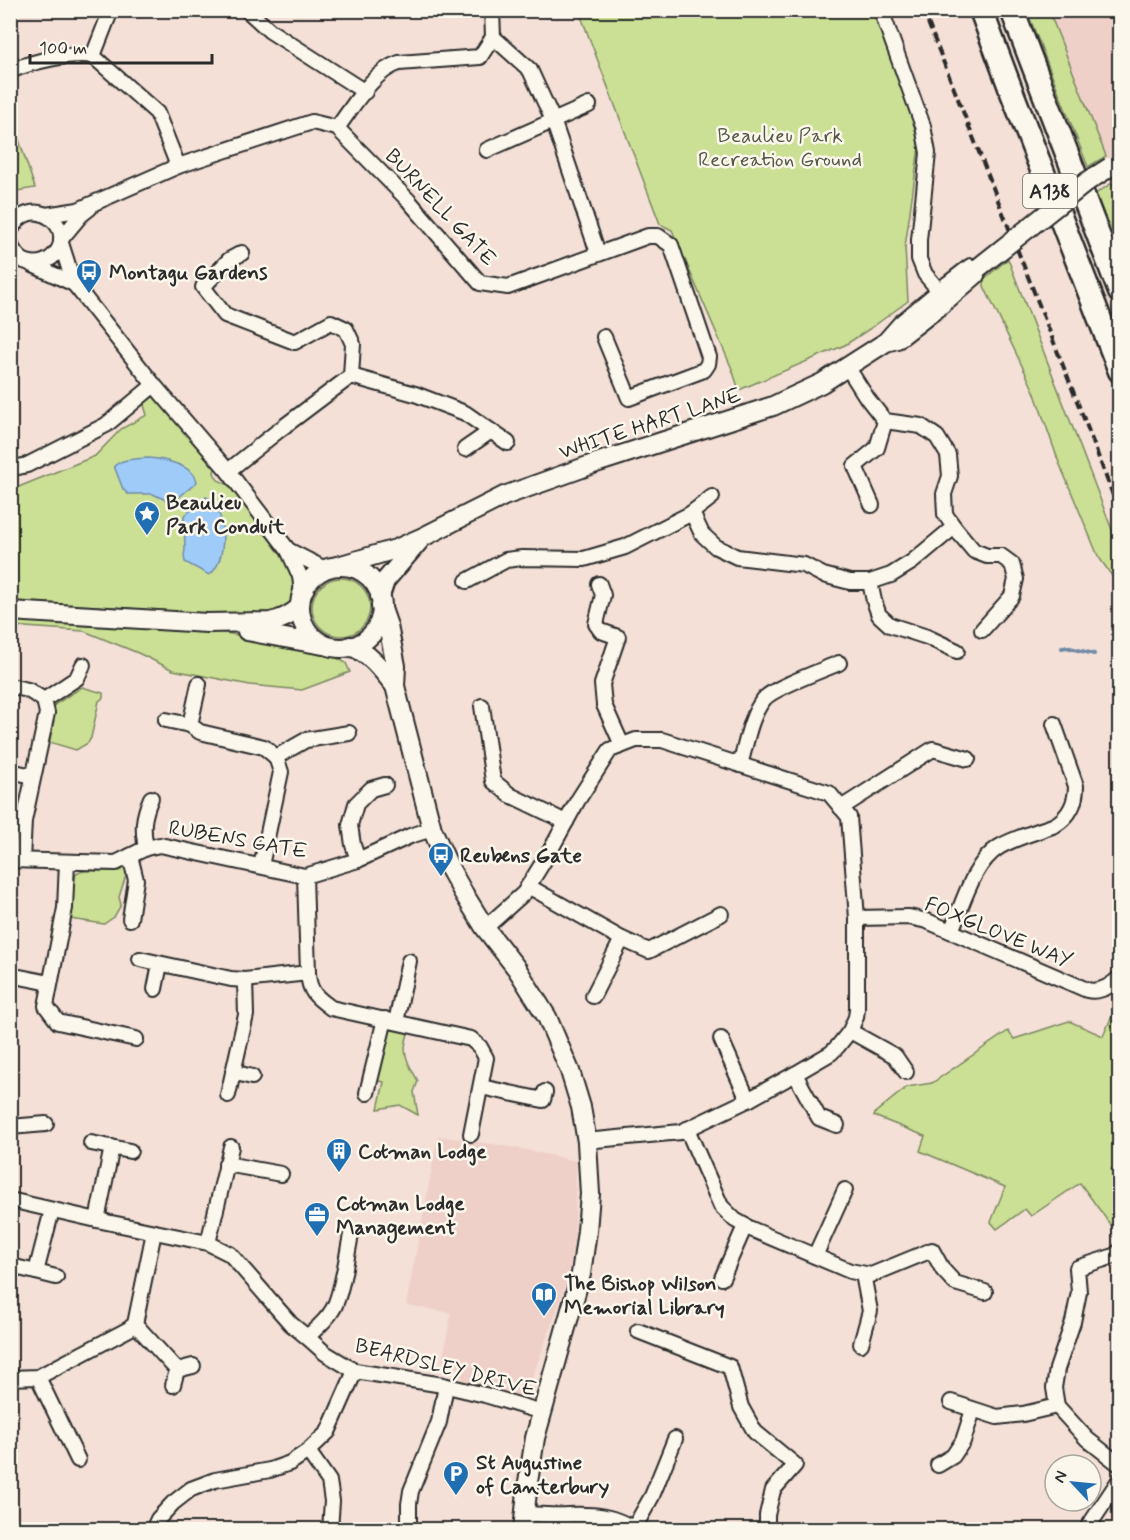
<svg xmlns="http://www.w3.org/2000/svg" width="1130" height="1540" font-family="Mynerve,sans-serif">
  <rect width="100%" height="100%" fill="#f4e0d7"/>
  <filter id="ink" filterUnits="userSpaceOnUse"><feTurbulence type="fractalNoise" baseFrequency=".0167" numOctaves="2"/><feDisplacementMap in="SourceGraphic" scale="12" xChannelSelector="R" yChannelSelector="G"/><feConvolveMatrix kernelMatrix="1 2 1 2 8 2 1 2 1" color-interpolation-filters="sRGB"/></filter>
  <g filter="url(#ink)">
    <g fill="#efd0c8">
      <polygon points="1047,11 1119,11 1119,194 1106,156"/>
      <polygon points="438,1136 518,1148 576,1161 575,1234 570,1268 562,1296 527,1392 522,1397 464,1382 454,1364 442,1362 451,1313 406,1305"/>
    </g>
    <g fill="#cbe095" stroke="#7b8660" stroke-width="1.5">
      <polygon points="579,11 873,11 913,117 919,147 905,247 908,301 874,326 845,345 739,390 732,369 672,230 660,224"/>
      <polygon points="1027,11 1049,11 1106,156 1088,167"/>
      <polygon points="10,113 35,188 11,192 10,192"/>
      <polygon points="1112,183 1119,198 1119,261 1095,194"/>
      <polygon points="1008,259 1119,548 1119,586 1098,556 1058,460 1034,391 984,286 984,279"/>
      <path d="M155,395L213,463L215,468L214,473L218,480L231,486L258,518L296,577C299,597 294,604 275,612L211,615L126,608L11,601L10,489L16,488L95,456L121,429L147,415L143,402Z"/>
      <circle cx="341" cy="607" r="29"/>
      <polygon points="11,619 202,629 295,645 328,653 346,663 350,672 302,690 250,685 173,670 138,653 84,631 11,626"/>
      <polygon points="82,687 103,693 103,698 99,701 91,738 88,743 76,750 46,741 51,707"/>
      <path d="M119,868L128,869L119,897L121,905L114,917L104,924L70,919L73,889L76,874C90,866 102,875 119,868Z"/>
      <polygon points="1113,1014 1120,1023 1119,1162 1111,1169 1119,1179 1119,1228 1115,1231 1080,1183 1031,1216 1025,1209 997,1229 991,1222 1005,1187 920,1151 925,1136 874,1116 876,1112 907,1087 932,1083 1008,1031 1014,1039 1069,1021 1103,1036"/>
      <path d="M385,1028L408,1033C407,1038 405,1044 405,1048C405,1060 412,1070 418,1081L414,1092L418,1115L400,1105L378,1109L384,1082L374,1080Z"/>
    </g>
    <g fill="#9fcbf9" stroke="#718ba7" stroke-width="1.5">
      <path d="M148,458C163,459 194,465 197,482L172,503L153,494H128L123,489L114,466C123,458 137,459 148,458Z"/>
      <path d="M206,497C228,507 228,563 209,575L185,562L184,556L185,549L184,516Z"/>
    </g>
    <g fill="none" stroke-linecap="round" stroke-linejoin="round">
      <polyline stroke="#718ba7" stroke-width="4" points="1062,648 1066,647 1094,654"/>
      <defs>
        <g id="minor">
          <polyline points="111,10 93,56 157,113 178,166"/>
          <polyline points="247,10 270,31 365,92"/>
          <polyline points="881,10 923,126 928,153 919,240 919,259 925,274 941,293"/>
          <polyline points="493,37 530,70 553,120 598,253"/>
          <path d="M10,71C31,62 71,52 93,56"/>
          <path d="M337,128C353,107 373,71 399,63L480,57L493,37L492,10"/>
          <polyline points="487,150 589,105"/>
          <polyline points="46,215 78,210 178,166 312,122 337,128 409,201 480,283 508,287 648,236 658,236 671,245 709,357 708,364 704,370 629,398 604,337"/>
          <path d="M10,232C30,187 84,231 51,258C43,264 33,265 24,261C17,257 13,251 10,243"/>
          <polyline points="61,239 81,215 90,208"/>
          <polyline points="61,243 74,284 154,385 228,471 288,550 300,576 302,593"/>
          <polyline points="31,264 74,284"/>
          <polyline points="351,376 415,394 465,413 508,443"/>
          <polyline points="465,449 491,431"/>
          <polyline points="10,469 27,465 106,425 154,385"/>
          <polyline points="228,471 278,431 351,376 353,344 346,329 331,322 295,342 225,315 203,287 229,260 242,253"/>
          <polyline points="872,505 855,466 877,448 885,421"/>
          <polyline points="690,514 712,497"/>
          <polyline points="954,527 974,551 987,556 1001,556 1012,564 1016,579 1012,596 982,630"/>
          <polyline points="288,550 325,569"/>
          <polyline points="467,581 506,560 522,558 584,559 625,547 690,514 694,517 702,534 716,547 737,557 804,565 823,575 850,582 870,582 891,575 912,562 954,527 945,514 944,494 950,476 948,455 937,437 921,426 885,421 867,398 848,368"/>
          <polyline points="870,582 874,601 879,615 890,625 927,637 957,651"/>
          <polyline points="599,584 603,595 596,624 601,631 618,637 602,684 604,705 622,745"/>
          <polyline points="10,686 28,690 44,700 47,713 24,821 22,860"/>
          <polyline points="44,700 77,678 83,665"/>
          <polyline points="482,706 493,781 510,795 566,822"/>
          <polyline points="166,720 190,725 200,732 264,747 276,757 281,772 261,866"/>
          <polyline points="190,725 199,684"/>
          <polyline points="276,757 306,740 349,733"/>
          <path d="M740,765C746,745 750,716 764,699C773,688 823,670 839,663"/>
          <polyline points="10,771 33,776"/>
          <polyline points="841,808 933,749 968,759"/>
          <path d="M146,848C142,828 143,817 151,798"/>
          <polyline points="10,860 116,863 146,848 160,845 305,876 358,860 410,836 432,829"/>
          <polyline points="358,860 353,845 350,825 356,804 371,789 385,785"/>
          <polyline points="67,862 65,908 46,1006 58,1022 136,1039"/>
          <polyline points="528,886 622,939 649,951 721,914"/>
          <path d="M857,918L909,917L927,921L1087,990C1100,993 1111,986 1120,977"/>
          <polyline points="130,919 136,880 130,856"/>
          <polyline points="485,928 524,893 550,851 578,800 610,750 636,740 662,740 829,793 849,817 857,918 857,1009 856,1017 850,1031 838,1046 831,1053 795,1074 748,1100 681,1132 596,1140 587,1142"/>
          <path d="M951,931C963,904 973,863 999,847C1016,837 1037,832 1055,825C1070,816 1076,803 1076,786L1054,724"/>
          <polyline points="140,959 231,979 245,980 308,973 305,876"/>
          <path d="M308,973C309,992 316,997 331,1008L471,1039L480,1047L486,1058L471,1134"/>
          <polyline points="10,975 50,983"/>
          <polyline points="155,989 160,964"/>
          <polyline points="593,996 622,939"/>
          <polyline points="396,1022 409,961"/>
          <polyline points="850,1031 895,1056 906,1072"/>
          <polyline points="721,1039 748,1100"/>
          <polyline points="233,1072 252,1077"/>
          <polyline points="795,1074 819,1118 837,1125"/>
          <polyline points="481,1087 543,1100 545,1092"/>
          <polyline points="367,1093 385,1019"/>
          <polyline points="228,1095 246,1015 245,980"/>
          <polyline points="10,1127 46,1124"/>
          <polyline points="687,1129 721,1206 735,1220 751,1229 850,1271 871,1275 932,1250 943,1270 955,1283 985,1292"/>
          <polyline points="91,1143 130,1151"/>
          <polyline points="226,1164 281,1174"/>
          <polyline points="10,1200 97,1220 208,1243 230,1254 291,1324 307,1337 325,1353 355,1371 443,1385 485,1395 542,1412"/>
          <polyline points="52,1210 36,1272 56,1277"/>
          <polyline points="97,1220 112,1147"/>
          <polyline points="208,1243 231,1147"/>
          <polyline points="1120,1251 1114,1256 1077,1268 1079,1292 1073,1322 1057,1369 1054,1388 1057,1406 1087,1439 1120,1465"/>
          <polyline points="815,1256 845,1190"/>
          <polyline points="15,1267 36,1272"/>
          <polyline points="722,1278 745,1226"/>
          <polyline points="135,1324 177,1370 193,1366"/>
          <polyline points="638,1331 730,1367 741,1407 755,1432 795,1465 773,1490 767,1515 767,1530"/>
          <path d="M307,1337C316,1329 327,1320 333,1309C342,1294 347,1254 351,1235"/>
          <polyline points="861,1344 870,1311 863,1274"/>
          <polyline points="38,1377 78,1460"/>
          <polyline points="10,1378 38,1377 129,1329 135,1324 154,1232"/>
          <polyline points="173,1385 177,1370"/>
          <polyline points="951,1402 997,1417 1023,1414 1057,1406"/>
          <polyline points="308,1451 329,1481 332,1501 330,1530"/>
          <polyline points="938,1465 953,1456 963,1441 973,1410"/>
          <path d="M525,1514C539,1514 553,1516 567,1515C594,1514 612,1515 636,1530"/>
          <polyline points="634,1528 652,1496 675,1439"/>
          <polyline points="153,1530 158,1519 173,1503 191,1489 215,1480 270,1470 290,1463 308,1451 328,1432 355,1371"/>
          <polyline points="409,1530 409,1504 411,1491 439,1422 446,1386"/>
          <polyline points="1086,1530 1120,1479"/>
        </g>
        <g id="tertiary">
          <polyline points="338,566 396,549 423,537 504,496 599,462 773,406 822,383 886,342 901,325 949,285 971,268 978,268 975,275 937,308 897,339 886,342"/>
          <circle cx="341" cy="607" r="41"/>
          <polyline points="380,596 385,581 420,540"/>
          <polyline points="381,606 388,626 396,666 395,686 432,829 450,869 464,894 485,928 517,969 547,1017 570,1071 581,1107 587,1142 590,1194 587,1231 581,1274 535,1438 528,1482 523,1530"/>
          <path d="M10,611L207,623L270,622C282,620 291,615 300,607"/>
          <polyline points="247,631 323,645"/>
          <path d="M350,646C370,653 382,670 395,686"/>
        </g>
        <g id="primary">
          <polyline points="981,10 1011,90 1120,371"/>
          <polyline points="1012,10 1120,292"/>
        </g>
      </defs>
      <use href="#minor" stroke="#2b2b2b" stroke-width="18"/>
      <use href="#tertiary" stroke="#2b2b2b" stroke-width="22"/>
      <use href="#primary" stroke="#2b2b2b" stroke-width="27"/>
      <use href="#minor" stroke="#fbf7ec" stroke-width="14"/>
      <use href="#tertiary" stroke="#fbf7ec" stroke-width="18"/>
      <use href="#primary" stroke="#fbf7ec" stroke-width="22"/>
      <polyline stroke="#2b2b2b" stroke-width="4" stroke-dasharray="9 4.5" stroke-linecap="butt" points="923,10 1088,429 1120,514"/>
      <defs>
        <polyline id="tertiary-bridge" points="978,268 1088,181 1110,167"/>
      </defs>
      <use href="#tertiary-bridge" stroke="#2b2b2b" stroke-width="22" stroke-linecap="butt"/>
      <use href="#tertiary-bridge" stroke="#fbf7ec" stroke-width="18"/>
    </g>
  </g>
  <defs>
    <symbol id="bus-pin" viewBox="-11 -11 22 30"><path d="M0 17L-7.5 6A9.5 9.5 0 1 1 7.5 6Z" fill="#1f6fb2" stroke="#fbf7ec"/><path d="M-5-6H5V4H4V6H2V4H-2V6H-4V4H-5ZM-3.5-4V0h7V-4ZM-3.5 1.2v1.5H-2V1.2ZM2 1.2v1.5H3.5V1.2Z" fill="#fff"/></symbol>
    <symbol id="sight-pin" viewBox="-11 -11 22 30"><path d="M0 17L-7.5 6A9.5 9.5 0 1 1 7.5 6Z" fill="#1f6fb2" stroke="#fbf7ec"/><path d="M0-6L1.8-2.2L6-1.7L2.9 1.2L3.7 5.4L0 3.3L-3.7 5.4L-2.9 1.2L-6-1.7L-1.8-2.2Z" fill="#fff"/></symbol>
    <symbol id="building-pin" viewBox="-11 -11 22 30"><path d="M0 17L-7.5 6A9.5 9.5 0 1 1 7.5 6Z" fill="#1f6fb2" stroke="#fbf7ec"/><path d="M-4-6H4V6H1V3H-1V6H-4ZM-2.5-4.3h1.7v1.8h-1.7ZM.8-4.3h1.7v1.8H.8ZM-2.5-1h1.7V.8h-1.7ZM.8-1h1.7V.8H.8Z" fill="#fff"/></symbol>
    <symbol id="office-pin" viewBox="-11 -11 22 30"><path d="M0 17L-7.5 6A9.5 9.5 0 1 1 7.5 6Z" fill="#1f6fb2" stroke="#fbf7ec"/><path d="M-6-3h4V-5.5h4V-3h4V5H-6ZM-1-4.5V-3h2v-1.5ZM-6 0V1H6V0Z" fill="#fff"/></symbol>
    <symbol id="library-pin" viewBox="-11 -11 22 30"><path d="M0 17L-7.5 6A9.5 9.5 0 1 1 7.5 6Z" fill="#1f6fb2" stroke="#fbf7ec"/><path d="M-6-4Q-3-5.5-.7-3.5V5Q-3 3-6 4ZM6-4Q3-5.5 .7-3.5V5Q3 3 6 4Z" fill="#fff"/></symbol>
    <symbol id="parking-pin" viewBox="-11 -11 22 30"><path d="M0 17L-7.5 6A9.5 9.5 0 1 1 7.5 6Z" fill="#1f6fb2" stroke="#fbf7ec"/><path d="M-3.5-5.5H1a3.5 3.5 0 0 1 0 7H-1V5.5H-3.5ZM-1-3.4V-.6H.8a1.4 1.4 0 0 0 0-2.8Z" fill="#fff"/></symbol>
  </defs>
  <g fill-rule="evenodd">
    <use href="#bus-pin" x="74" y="257" width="30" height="40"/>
    <use href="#sight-pin" x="132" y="499" width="30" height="40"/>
    <use href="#bus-pin" x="426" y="840" width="30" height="40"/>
    <use href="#building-pin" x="324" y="1136" width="30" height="40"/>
    <use href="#office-pin" x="302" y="1200" width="30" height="40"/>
    <use href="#library-pin" x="529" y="1280" width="30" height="40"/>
    <use href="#parking-pin" x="441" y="1459" width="30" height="40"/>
  </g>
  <g text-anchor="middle" stroke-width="5" stroke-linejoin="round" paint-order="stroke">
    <rect fill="#fbf7ec" stroke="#696865" stroke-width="1.5" x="1023" y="174" width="54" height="34" rx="4.5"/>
    <g font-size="20" font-weight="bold" fill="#2b2b2b">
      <text x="1050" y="198">A138</text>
    </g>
    <g font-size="21" fill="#535846" stroke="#fbf7ec">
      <text x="780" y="142">Beaulieu Park<tspan x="780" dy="24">Recreation Ground</tspan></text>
    </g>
    <g font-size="21" fill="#2b2b2b" stroke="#fbf7ec">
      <text transform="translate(441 207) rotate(47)" y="7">BURNELL GATE</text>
      <text transform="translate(650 423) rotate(-18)" y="7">WHITE HART LANE</text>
      <text transform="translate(238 839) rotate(10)" y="7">RUBENS GATE</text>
      <text transform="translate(999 932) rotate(22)" y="7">FOXGLOVE WAY</text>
      <text transform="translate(446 1367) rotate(14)" y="7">BEARDSLEY DRIVE</text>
    </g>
    <g font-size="21" font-weight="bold" fill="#2b2b2b" stroke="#fbf7ec" text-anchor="start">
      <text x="109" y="279">Montagu Gardens</text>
      <text x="166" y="509">Beaulieu<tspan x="166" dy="24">Park Conduit</tspan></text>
      <text x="460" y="862">Reubens Gate</text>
      <text x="358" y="1158">Cotman Lodge</text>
      <text x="336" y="1210">Cotman Lodge<tspan x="336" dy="24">Management</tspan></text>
      <text x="564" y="1290">The Bishop Wilson<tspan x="564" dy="24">Memorial Library</tspan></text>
      <text x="476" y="1469">St Augustine<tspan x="476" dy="24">of Canterbury</tspan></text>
    </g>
  </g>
  <rect width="1130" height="1540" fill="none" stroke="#fbf7ec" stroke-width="36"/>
  <rect x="18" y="18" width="1094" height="1504" fill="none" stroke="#2b2b2b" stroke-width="2" filter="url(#ink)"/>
  <g transform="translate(1073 1483) rotate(296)"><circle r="28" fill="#fbf7ec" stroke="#a8a59f" stroke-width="1.5"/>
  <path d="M0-4.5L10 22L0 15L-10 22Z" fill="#1f6fb2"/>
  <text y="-9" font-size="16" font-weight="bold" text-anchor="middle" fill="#2b2b2b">N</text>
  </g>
  <path d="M30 54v9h182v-9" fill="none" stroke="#2b2b2b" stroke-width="3"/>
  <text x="39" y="54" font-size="18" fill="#2b2b2b" stroke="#fbf7ec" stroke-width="4.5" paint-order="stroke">100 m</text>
</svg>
